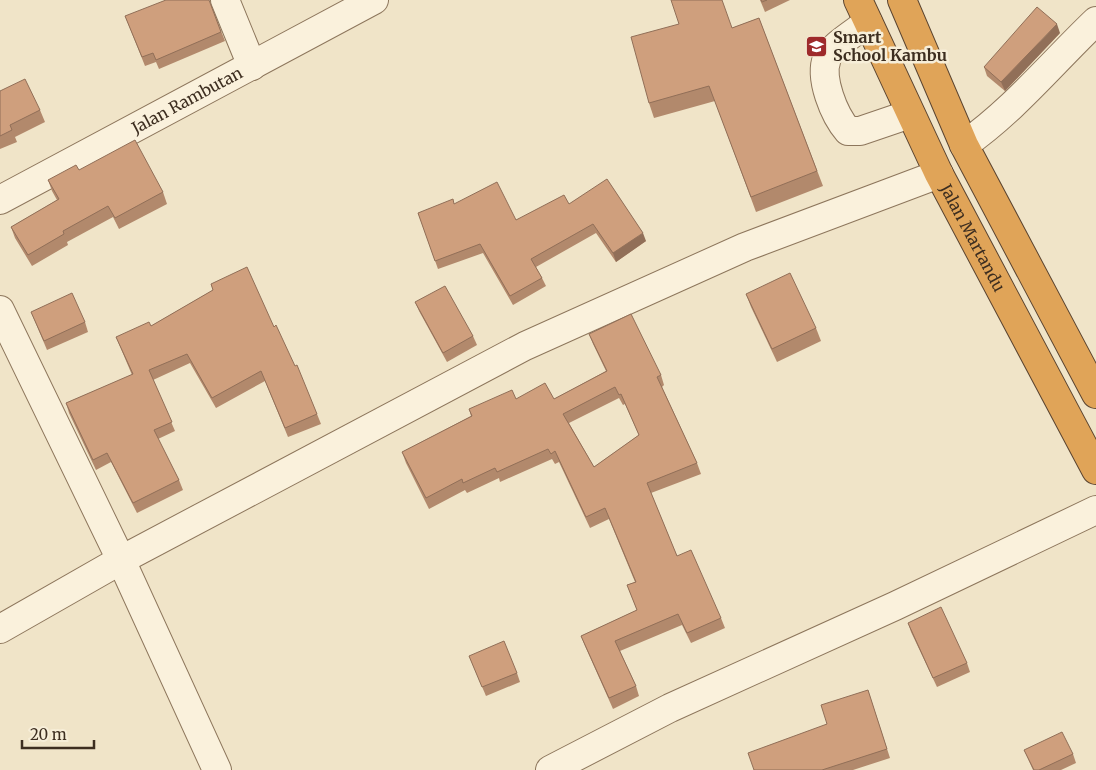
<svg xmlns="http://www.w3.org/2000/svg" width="1096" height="770" font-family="Merriweather,serif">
  <rect width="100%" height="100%" fill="#f0e4c8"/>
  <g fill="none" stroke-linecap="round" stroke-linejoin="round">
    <defs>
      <g id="minor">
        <polyline points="225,0 252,66"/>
        <path d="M868,22C859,30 830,47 827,58C819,78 834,115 848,131H860L910,114"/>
        <path d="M964,145C1014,110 1052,63 1096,21"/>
        <path id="s1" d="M0,200L374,0"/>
        <polyline points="0,310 121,560 217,770"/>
        <polyline points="0,629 121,560 525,346 745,247 939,174"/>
        <polyline points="550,770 670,708 895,606 1096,510"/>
      </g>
      <g id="highway">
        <path id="s2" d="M858,0L939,174L1096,470"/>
        <polyline points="902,0 964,145 1096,394"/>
      </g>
    </defs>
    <use href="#minor" stroke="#8d765c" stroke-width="30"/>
    <use href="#highway" stroke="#5b4430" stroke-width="30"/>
    <use href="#minor" stroke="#faf1dc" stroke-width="28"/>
    <use href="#highway" stroke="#e0a458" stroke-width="28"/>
  </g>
  <g fill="#b2896c" fill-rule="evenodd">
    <polygon points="760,0 790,0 765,12"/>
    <polygon points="211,5 225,41 159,69 156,62 145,66 125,16"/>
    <polygon points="759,18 823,186 756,212 715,101 654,118 649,103 732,28"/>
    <polygon points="1060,33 1005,91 987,76 984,67"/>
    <polygon points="0,91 40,110 45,122 15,137 17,142 0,149"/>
    <polygon points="79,170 163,192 167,204 119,229 113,217 67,242 68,245 32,266 15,238 11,227 57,200 52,191 48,180"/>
    <polygon points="454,204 516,220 569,204 646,241 616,262 596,233 536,267 542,278 546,286 513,305 483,253 438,269 418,213"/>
    <polygon points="211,284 274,327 317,414 321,424 288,437 265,381 216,408 190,363 153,380 175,431 158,439 179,480 183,490 137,513 111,462 96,470 69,413 66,403 132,375 116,337 151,326 213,290"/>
    <polygon points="746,294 816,328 821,341 777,362 751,307"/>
    <polygon points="415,302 473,336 477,345 447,362 419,311"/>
    <polygon points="31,312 85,322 88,332 47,350"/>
    <path d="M589,334L661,375L664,385L662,387L697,463L701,474L651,493L677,556L721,618L725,628L691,643L682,625L620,651L636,686L639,696L613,709L585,646L581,636L637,610L627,585L635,582L609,519L590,528L559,462L555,464L552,459L500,482L499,478L467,493L465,490L429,509L406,463L402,452L471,416L469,409L516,399H554L606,371L593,344ZM619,398L623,405L625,404L639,435L594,467L569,423Z"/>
    <polygon points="908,623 967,663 970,672 937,687 911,632"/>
    <polygon points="469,656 517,673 520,682 486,696"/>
    <polygon points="868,690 890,758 853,770 754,770 827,724"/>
    <polygon points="1024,750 1073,754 1076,763 1061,770 1033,770"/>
  </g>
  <g fill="#916f58">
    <polygon points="1057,24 1060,33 1005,91 1001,82"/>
    <polygon points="643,233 646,241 616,262 613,253"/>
  </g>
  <g fill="#cf9f7d" stroke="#916f58" fill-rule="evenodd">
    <polygon points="166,0 209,0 221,32 156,60 153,53 142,57 125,16"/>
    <polygon points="671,0 722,0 732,28 759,18 817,171 751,197 709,86 649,103 631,37 679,24"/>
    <polygon points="761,0 767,0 762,2"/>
    <polygon points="1037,7 1057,24 1001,82 984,67"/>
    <polygon points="25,79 40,110 10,125 12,130 0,136 0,91"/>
    <polygon points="135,140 163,192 115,218 108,206 63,231 64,234 28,255 11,227 59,199 48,180 76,165 79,170"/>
    <polygon points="607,179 643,233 613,253 593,224 531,259 542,278 510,296 480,244 435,261 418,213 453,199 454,204 497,182 516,220 564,195 569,204"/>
    <polygon points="247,267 274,327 276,325 295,366 297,365 317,414 285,428 261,371 212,398 187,354 149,370 172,422 154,430 179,480 133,503 107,453 93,460 66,403 133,374 116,337 149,322 151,326 213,290 211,284"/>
    <polygon points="790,273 816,328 772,349 746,294"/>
    <polygon points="445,286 473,336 443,353 415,302"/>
    <polygon points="72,293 85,322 44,341 31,312"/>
    <path d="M631,314L661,375L657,377L697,463L647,483L677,556L691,550L721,618L687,633L678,614L615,641L636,686L609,698L581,636L637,610L627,585L636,582L605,508L586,517L555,451L551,454L548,449L497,472L495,468L463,483L462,479L426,498L402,452L472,416L469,409L512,390L516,399L545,383L554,399L607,371L589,334ZM615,387L619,395L621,394L639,435L594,467L563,414Z"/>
    <polygon points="941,607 967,663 933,678 908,623"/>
    <polygon points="504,641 517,673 482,687 469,656"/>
    <polygon points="868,690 887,749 822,770 754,770 748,753 827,724 821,705"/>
    <polygon points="1062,732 1073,754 1039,770 1034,770 1024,750"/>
  </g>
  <defs>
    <symbol id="school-square" viewBox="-11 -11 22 22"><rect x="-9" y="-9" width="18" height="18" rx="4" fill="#9e2a2b" stroke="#f7eed8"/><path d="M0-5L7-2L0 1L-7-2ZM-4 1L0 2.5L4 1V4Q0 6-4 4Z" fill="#fff"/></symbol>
  </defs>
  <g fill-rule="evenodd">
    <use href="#school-square" x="804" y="34" width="25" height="25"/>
  </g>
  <g text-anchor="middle" stroke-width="5" stroke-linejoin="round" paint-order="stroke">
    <g font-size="16" font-weight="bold" fill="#3d2e20" stroke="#f7eed8" text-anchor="start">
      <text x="833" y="43">Smart<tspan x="833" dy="18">School Kambu</tspan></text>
    </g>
    <g font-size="16" fill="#3d2e20" stroke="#f7eed8">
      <text dy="6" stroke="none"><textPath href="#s1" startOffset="212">Jalan Rambutan</textPath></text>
      <text dy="6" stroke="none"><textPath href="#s2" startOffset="264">Jalan Martandu</textPath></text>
    </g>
  </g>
  <path d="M22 740v8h72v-8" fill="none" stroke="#3d2e20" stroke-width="2.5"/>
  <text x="30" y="740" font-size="15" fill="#3d2e20" stroke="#f7eed8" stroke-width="4" paint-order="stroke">20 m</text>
</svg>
